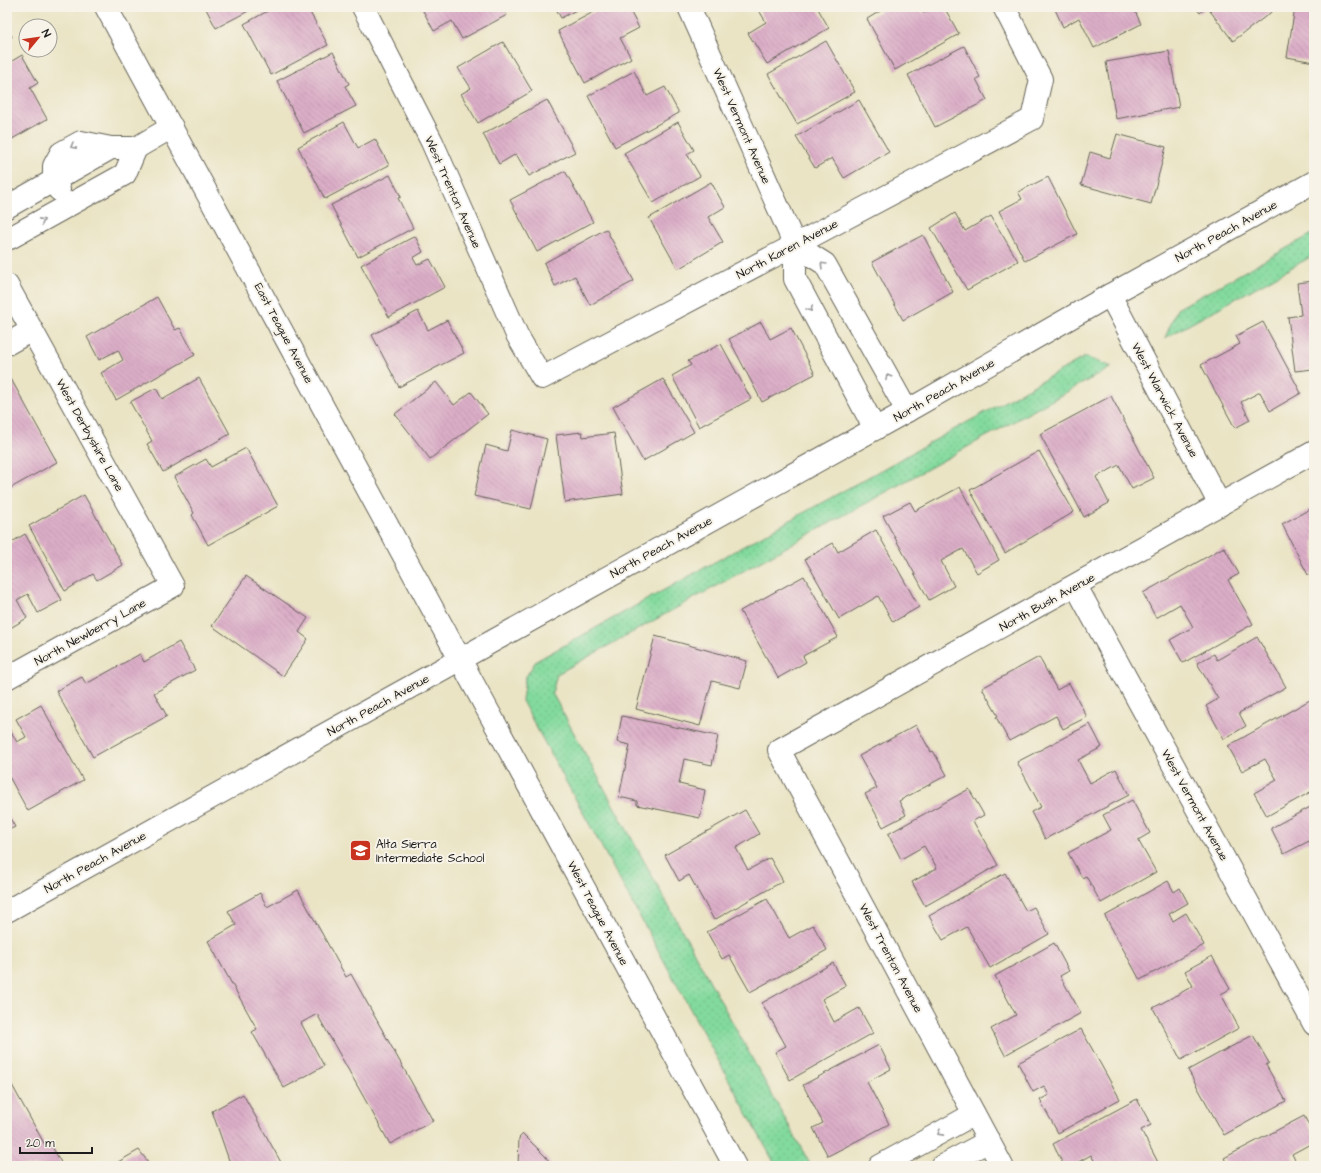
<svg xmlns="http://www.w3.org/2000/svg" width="1321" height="1173" font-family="'Architects Daughter',sans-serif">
  <defs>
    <pattern id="grass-dots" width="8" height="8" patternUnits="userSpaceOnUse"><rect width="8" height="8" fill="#83da9e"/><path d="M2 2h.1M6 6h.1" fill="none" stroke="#71ba88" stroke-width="1.8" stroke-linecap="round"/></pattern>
    <pattern id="building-back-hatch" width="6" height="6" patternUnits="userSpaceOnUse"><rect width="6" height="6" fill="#dbadc7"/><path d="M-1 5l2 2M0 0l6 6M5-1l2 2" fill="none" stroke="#bb94aa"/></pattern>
  </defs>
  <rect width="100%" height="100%" fill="#f7f3e8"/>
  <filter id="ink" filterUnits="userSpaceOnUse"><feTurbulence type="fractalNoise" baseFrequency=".025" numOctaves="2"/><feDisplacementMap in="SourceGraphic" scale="8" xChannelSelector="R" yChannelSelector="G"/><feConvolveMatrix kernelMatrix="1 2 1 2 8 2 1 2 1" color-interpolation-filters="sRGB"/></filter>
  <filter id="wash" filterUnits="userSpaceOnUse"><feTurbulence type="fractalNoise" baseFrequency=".012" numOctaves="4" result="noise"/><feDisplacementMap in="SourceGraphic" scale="16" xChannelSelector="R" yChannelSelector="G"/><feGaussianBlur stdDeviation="0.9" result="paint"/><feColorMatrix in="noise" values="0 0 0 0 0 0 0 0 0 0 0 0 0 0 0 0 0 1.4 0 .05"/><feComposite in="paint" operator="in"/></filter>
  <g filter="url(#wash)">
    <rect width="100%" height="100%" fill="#eae4c5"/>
    <g fill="url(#grass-dots)" stroke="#507b5d">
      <polygon points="1314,233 1314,255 1165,338 1177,309"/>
      <polygon points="1085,357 1112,367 557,674 552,693 811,1166 776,1166 522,701 525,678 536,661"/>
    </g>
    <g id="blocks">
      <g fill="url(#building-back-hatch)">
        <polygon points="205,7 256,7 216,28"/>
        <polygon points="275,7 307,7 328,45 271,75 244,24"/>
        <polygon points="421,7 503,7 507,15 462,39 452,21 434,31"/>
        <polygon points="555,7 582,7 561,18"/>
        <polygon points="603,7 628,7 639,28 620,38 631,58 585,83 558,31"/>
        <polygon points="757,7 817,7 829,28 767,64 748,33 766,22"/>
        <polygon points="887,7 919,7 923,13 935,7 944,7 959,34 895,70 867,19"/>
        <polygon points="1054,7 1133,7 1141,24 1094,48 1079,18 1063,27"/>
        <polygon points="1195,7 1278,7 1233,41 1207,7 1200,13"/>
        <polygon points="1295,7 1314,7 1314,62 1287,57"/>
        <polygon points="7,26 12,37 7,39"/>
        <polygon points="826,41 855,92 797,124 768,74"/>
        <polygon points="503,42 532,91 478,123 461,94 471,88 458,68"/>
        <polygon points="964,46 980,77 976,79 987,100 935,127 908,75"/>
        <polygon points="1169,51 1179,107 1116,119 1106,62"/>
        <polygon points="333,52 349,84 345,86 356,106 304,133 277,81"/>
        <polygon points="22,55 38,83 30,88 47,119 7,142 7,64"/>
        <polygon points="634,71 647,96 665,87 679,113 615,147 588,96"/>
        <polygon points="547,100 575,152 529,176 516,154 499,164 483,134"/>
        <polygon points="859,100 889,152 844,178 832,158 815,168 796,137"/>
        <polygon points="344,122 358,148 375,139 389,165 325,199 298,147"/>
        <polygon points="678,122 694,150 687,154 700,176 653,203 624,153"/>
        <polygon points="1117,134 1166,147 1151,204 1081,185 1090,152 1110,158"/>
        <polygon points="565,171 593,222 537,252 510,200"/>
        <polygon points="390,175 401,197 398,198 413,228 358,257 331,205"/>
        <polygon points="1048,177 1077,234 1025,261 999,211 1022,199 1018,192"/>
        <polygon points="711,182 725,207 708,217 723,242 678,269 649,218"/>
        <polygon points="955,213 965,231 991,216 1018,261 967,290 931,228"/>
        <polygon points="606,229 634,281 590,305 575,276 555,286 544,263"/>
        <polygon points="923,235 953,292 903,320 872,262"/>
        <polygon points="415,236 423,252 413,258 417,265 430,259 445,287 389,317 361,265"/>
        <polygon points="1314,281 1314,369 1295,371 1288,317 1301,315 1297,283"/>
        <polygon points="157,297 175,330 180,328 195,355 116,400 101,373 123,360 118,350 99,360 87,337"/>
        <polygon points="418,311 428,330 447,320 464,353 399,387 372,335"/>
        <polygon points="761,322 770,339 791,328 815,374 762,402 729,339"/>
        <polygon points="1263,322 1301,393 1270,411 1260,392 1241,402 1250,420 1235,428 1201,365 1240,344 1236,336"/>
        <polygon points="721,344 751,399 699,427 672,376 691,365 688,361"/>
        <polygon points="199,378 230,434 163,472 147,444 152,441 130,402 156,388 162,399"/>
        <polygon points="11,379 57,462 7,490 7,433 9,432 7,429 7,381"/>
        <polygon points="663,379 694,432 643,461 613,407"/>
        <polygon points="436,382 454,405 471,392 488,414 430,459 395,414"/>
        <polygon points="1111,396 1154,478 1132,489 1119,465 1096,477 1109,503 1084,517 1040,434"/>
        <polygon points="512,430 547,439 531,509 474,496 486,445 507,451"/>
        <polygon points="582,432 583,437 614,433 623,494 565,502 556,435"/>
        <polygon points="246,448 278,506 208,545 192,515 194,513 174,477 206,459 211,467"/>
        <polygon points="1039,451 1074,512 1005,553 970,490"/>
        <polygon points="960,487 999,560 977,573 963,549 941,561 954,586 929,600 883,516 910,502 915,511"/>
        <polygon points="84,495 123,565 97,580 93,574 65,591 29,526"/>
        <polygon points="1314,507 1314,572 1308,575 1282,524"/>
        <polygon points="876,530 919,607 893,622 878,596 839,619 805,559 833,543 838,552"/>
        <polygon points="25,534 62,600 38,613 28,594 17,600 27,618 7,630 7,545"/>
        <polygon points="1224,547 1239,574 1228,580 1253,624 1183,663 1170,640 1193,627 1180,604 1156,618 1143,593"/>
        <polygon points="246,576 308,618 299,632 308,639 283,676 212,626"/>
        <polygon points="804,576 838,637 803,656 806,662 778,678 740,611"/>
        <polygon points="655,636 747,661 740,688 712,681 700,726 636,709"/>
        <polygon points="1257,637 1286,687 1239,713 1246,726 1224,739 1206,706 1218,699 1197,663 1214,654 1217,660"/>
        <polygon points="179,642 195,670 154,693 167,716 93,757 56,691 82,677 86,684 140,654 144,662"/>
        <polygon points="1039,657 1057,690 1069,683 1087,717 1063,729 1056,716 1009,741 996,717 998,716 982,688"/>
        <polygon points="1310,700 1314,707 1314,790 1267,816 1254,793 1277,780 1265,759 1242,771 1228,746"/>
        <polygon points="41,705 83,780 28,811 7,773 7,725 17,742 26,737 16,719"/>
        <polygon points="622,716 718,736 712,765 684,759 679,784 705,790 700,818 637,805 637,801 619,797 630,745 617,742"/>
        <polygon points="1090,724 1102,747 1078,760 1090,783 1116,769 1129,795 1045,839 1031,812 1041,807 1017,762"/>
        <polygon points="916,725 931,752 933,751 947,775 899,801 906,815 883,827 865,794 877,788 859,756"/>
        <polygon points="969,789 984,815 973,821 998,865 925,906 912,882 937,868 924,846 901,859 888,834"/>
        <polygon points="1132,800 1150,833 1138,840 1156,872 1101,903 1086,876 1082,878 1068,853 1111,830 1103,815"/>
        <polygon points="1314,805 1314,850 1309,841 1284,854 1271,828"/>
        <polygon points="745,810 759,834 736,848 748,870 770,858 783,881 714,920 689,875 679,881 665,855"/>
        <polygon points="7,813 15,827 7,831"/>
        <polygon points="1005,873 1026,911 1034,907 1049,934 990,968 967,927 943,940 929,916"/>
        <polygon points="1168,881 1174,892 1180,888 1188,903 1169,914 1173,921 1186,913 1204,945 1140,980 1105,916"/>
        <polygon points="298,890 346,977 351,974 433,1121 390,1144 317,1014 301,1023 324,1066 284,1088 252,1032 257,1029 208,941 236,925 228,911 260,893 267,907"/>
        <polygon points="767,899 789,938 813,925 827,950 750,992 729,955 722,959 707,932"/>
        <polygon points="1054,943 1069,971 1060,976 1081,1013 1005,1055 991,1029 1016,1015 995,976"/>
        <polygon points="1212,956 1230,989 1221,994 1239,1028 1181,1060 1153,1008 1193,986 1185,971"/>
        <polygon points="833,963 846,986 822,999 834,1022 859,1008 873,1033 790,1080 775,1052 786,1046 762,1003"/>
        <polygon points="1081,1029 1120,1099 1058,1133 1040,1100 1049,1095 1044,1086 1033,1092 1018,1063"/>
        <polygon points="1253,1035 1269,1063 1266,1065 1286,1101 1224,1135 1188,1070"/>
        <polygon points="879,1045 891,1069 867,1082 889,1124 828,1156 813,1128 823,1123 803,1085"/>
        <polygon points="7,1076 45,1145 50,1143 63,1166 7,1166"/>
        <polygon points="243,1094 283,1166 231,1166 212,1111"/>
        <polygon points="1137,1099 1151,1125 1141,1130 1160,1166 1097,1166 1091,1155 1071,1166 1064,1166 1053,1144"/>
        <polygon points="1304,1116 1314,1135 1314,1142 1292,1154 1298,1166 1228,1166 1224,1158"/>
        <polygon points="523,1134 546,1157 552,1166 518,1166 519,1138"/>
        <polygon points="139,1150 151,1166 111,1166"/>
      </g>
    </g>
  </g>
  <g filter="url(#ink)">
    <use href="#blocks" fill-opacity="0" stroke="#646257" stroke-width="1"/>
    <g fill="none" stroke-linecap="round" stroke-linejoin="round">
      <defs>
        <g id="minor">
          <polyline points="363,7 432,142 517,335 542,378 795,245 1032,119 1041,79 1004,7"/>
          <polyline points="689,7 795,245 795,279 875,429"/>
          <polyline points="59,190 54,181 54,166 61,153 81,142 111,148"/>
          <polyline points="7,207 111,148 136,148 172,127"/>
          <polyline points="7,238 10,238 125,174 136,148"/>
          <polyline points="795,245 825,264 907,411"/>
          <polyline points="7,285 173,586 7,678"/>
          <polyline points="1110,295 1220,505"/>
          <polyline points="7,344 32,330"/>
          <polyline points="1076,586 1314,1024"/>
          <polyline points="880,1166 974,1114"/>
          <polyline points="942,1166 989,1141"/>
          <polyline points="1002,1166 779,750 1314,452"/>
        </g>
        <g id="tertiary">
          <polyline points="106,7 735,1166"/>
          <polyline points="7,911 907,411 1110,295 1314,182"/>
        </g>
      </defs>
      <use href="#minor" stroke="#646257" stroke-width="24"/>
      <use href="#tertiary" stroke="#646257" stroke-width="24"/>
      <use href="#minor" stroke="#fff" stroke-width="22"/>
      <use href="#tertiary" stroke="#fff" stroke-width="22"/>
    </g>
    <defs><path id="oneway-chevron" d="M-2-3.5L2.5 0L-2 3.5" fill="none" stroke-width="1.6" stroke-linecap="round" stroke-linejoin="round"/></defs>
    <g stroke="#999">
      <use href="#oneway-chevron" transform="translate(73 146) rotate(151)"/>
      <use href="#oneway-chevron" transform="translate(42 221) rotate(-28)"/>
      <use href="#oneway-chevron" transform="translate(823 265) rotate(-135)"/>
      <use href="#oneway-chevron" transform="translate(810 309) rotate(62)"/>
      <use href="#oneway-chevron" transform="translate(888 377) rotate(-119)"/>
      <use href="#oneway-chevron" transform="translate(940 1133) rotate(151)"/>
    </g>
  </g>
  <defs>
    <symbol id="school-square" viewBox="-11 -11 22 22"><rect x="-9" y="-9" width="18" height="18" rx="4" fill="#c8321e" stroke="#f7f3e8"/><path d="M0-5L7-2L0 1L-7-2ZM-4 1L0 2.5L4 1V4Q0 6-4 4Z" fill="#fff"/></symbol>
  </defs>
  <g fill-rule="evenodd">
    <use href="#school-square" x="348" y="838" width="25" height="25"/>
  </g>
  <g text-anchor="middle" stroke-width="4" stroke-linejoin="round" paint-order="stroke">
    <g font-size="12" fill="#1c1c1c" stroke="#f7f3e8">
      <text transform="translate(742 126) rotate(66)" y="4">West Vermont Avenue</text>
      <text transform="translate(453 192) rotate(66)" y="4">West Trenton Avenue</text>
      <text transform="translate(1226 231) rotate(-29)" y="4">North Peach Avenue</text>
      <text transform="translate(787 249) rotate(-28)" y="4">North Karen Avenue</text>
      <text transform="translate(284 333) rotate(62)" y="4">East Teague Avenue</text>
      <text transform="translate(944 390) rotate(-30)" y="4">North Peach Avenue</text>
      <text transform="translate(1165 400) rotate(62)" y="4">West Warwick Avenue</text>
      <text transform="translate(90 435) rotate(61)" y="4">West Derbyshire Lane</text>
      <text transform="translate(661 547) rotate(-29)" y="4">North Peach Avenue</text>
      <text transform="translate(1047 602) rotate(-29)" y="4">North Bush Avenue</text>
      <text transform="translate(90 632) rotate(-29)" y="4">North Newberry Lane</text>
      <text transform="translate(378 705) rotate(-29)" y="4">North Peach Avenue</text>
      <text transform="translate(1195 805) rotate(61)" y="4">West Vermont Avenue</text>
      <text transform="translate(95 862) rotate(-29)" y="4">North Peach Avenue</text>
      <text transform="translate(598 913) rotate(62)" y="4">West Teague Avenue</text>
      <text transform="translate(891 958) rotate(62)" y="4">West Trenton Avenue</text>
    </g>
    <g font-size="12" fill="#1c1c1c" stroke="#f7f3e8" text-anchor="start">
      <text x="376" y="848">Alta Sierra<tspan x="376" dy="14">Intermediate School</tspan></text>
    </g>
  </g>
  <rect width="1321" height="1173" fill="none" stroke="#f7f3e8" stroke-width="24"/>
  <g transform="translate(38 38) rotate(61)"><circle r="19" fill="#f7f3e8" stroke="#9f9d96"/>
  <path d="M0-3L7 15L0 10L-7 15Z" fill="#c8321e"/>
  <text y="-6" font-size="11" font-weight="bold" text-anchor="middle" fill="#1c1c1c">N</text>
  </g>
  <path d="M20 1147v6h72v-6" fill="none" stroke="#1c1c1c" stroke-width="2"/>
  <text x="26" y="1147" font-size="12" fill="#1c1c1c" stroke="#f7f3e8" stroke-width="3" paint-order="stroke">20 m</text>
</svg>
